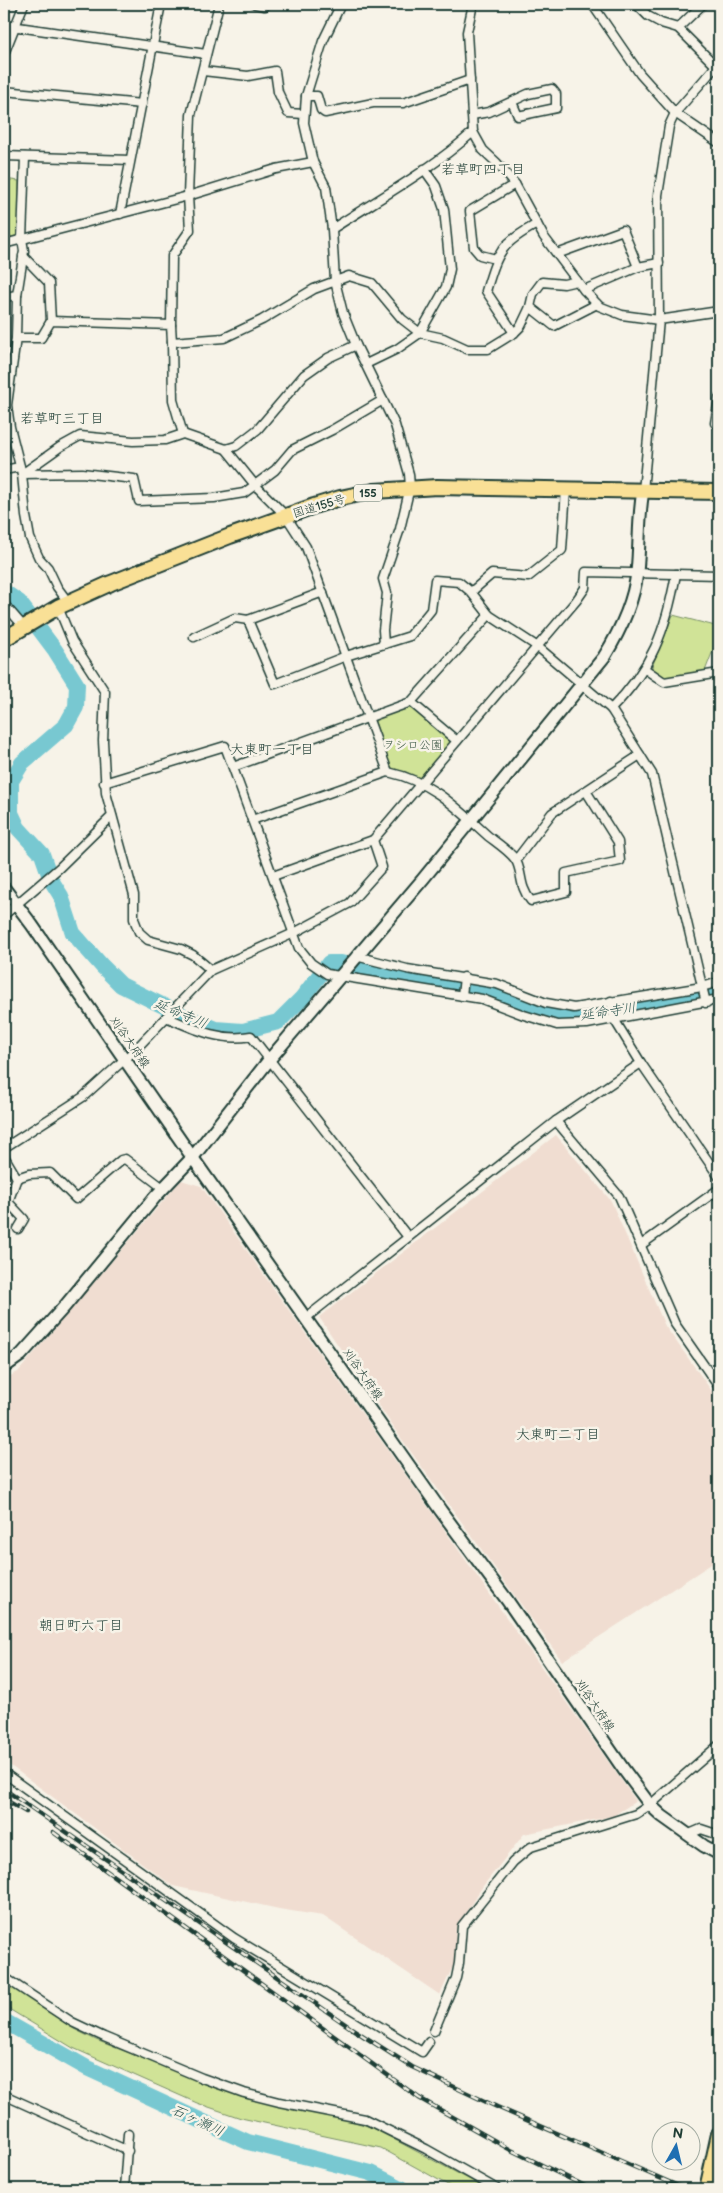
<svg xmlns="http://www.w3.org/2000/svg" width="723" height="2193" font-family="'Balsamiq Sans','Klee One',sans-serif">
  <rect width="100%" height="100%" fill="#f7f3e8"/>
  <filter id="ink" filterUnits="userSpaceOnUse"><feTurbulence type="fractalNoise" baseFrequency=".02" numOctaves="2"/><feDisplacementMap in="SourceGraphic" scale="10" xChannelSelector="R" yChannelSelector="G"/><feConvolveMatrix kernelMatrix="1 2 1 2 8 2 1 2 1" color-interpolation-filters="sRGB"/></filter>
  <g filter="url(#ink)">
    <g fill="#f0ddd1">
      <polygon points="556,1135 611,1201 665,1326 719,1401 719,1559 562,1661 398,1434 319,1317"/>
      <polygon points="181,1180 201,1186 636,1801 613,1816 524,1834 483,1886 456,1927 454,1964 440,1995 323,1916 279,1909 173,1886 4,1761 4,1379 18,1372"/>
    </g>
    <g fill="#d0e397" stroke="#789066">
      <polygon points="4,179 19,181 19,235 4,239"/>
      <polygon points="673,615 719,627 719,635 705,671 665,678 651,669"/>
      <polygon points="411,707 453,742 420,779 406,772 391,770 374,719"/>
      <polygon points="4,1982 74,2029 96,2040 244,2098 294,2109 338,2117 371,2127 487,2189 455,2189 381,2148 241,2118 197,2103 73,2048 4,2006"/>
    </g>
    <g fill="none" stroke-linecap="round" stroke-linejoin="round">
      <g stroke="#78c8d1" stroke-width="16">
        <polyline points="4,596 6,593 19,602 55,650 77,685 76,707 66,725 22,763 11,781 11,813 18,828 42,854 51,880 61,896 73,933 102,966 121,985 186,1017 215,1029 243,1031 278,1022 302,998 329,963 341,963 408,979 477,988 535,1009 573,1016 682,1000 719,990"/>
        <polyline points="4,2021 87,2068 230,2134 248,2142 371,2173 403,2189"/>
      </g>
      <defs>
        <g id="street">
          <polyline points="255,4 265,6"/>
          <polyline points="341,4 323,41 306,96 304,123 313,162 326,187 332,229 335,281 343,313 356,345 395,425 409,474 410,487 400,529 383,579 387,593 383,630 384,644"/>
          <polyline points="473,4 467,32 473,132 483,150 497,163 515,184 544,237 584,290 599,306 622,315 659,320 719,311"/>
          <polyline points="592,4 640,74 675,113 719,143"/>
          <polyline points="636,4 648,16 661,23 678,28 719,69"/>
          <polyline points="4,25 206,54"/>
          <polyline points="678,28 703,4"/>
          <polyline points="4,54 24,4"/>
          <polyline points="203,71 248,76 275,71 278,92 288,113 304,114"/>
          <polyline points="4,91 142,104"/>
          <polyline points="306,96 317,96 321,110 325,113 373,103 403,103 470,80"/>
          <polyline points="472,115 489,112 528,94 552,89 556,94 556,108 518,116 512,102"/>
          <polyline points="4,156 130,160"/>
          <polyline points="25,157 22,239 24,251 17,295 16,338 7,405 10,427 22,474 26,516 30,538 39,558 48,568 57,587 68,602"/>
          <polyline points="120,214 161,4"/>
          <path d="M332,229C380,198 431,170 473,132"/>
          <polyline points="4,244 188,196 276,169 313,162"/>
          <polyline points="557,254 623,230 638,267"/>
          <polyline points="23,256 49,283 51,321"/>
          <polyline points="496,259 480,255 474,248 470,211 515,184"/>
          <polyline points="584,290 638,267 659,263"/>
          <polyline points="4,297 17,295"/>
          <polyline points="530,307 554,326 597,304"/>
          <polyline points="171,325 172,256 190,230 188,196 191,115 219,4"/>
          <path d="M514,333L486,291C498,252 500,244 537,224"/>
          <polyline points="16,338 41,338 51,321 171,325 172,342 224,338 262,320 314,289 349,276 372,283 402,319 420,333 443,338 467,349 488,349 514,333 521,326 530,307 533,294 542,282 564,284 577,281"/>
          <polyline points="172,342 173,400 183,434"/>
          <polyline points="366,364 397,349 420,333 446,287 450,269 444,209 436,186 424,169"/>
          <polyline points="719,398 715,423 719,424"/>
          <polyline points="226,449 255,485 275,470 292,450 332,430 383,400"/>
          <polyline points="4,470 20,467"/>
          <polyline points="22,474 82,473 134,479 139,501 214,498 244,493 255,485 286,516 306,547 388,772"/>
          <polyline points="22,474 60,447 80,436 133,441 165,440 183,434 226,449 236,446 258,429 304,375 328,358 356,345"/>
          <polyline points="643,491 659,320 658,195 669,126 675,113 716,66"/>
          <path d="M676,574C666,630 652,668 611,709L652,774L706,1003"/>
          <polyline points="471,592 492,574 528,577 562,550 566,489"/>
          <polyline points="4,604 24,627"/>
          <polyline points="58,607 72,641 105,692 103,741 106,793 134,895 134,919 139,932 148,940 181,949 193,955 211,970"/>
          <polyline points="248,620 275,684 346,656 410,636 431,610 435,580 459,582 471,592 489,615 538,647 611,709"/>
          <polyline points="194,637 235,618 248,620 323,592"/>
          <polyline points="645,669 664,682 719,673"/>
          <polyline points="411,702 457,741"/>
          <polyline points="233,767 411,702 489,615"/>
          <polyline points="104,783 225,746 299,948 311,963 327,974 482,999 524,1015 557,1025 587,1024 719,999"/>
          <path d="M252,820L388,772C432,782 456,807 488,836C497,843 508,850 515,859C523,870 518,886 531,901L566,892V873L620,861L618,842L586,791"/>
          <polyline points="516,860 552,813 640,755"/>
          <polyline points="273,876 373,840 576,601 585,588 586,572 719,575"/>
          <polyline points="4,915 59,868 112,816"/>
          <polyline points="356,956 407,969 497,984 546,1003 574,1008 702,987 719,982"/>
          <polyline points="462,996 464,977"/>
          <polyline points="611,1001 614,1019 641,1063 719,1177"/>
          <path d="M166,1017C194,1029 220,1042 251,1036L408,1237"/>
          <polyline points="556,1121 619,1196 675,1324 719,1387"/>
          <polyline points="4,1148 83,1097 136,1049 211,970 294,933 350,903 382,867 373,840"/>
          <polyline points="4,1156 17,1178 8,1202 24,1219 18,1229"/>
          <polyline points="17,1178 29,1174 50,1173 76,1199 121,1160 125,1159 163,1188"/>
          <polyline points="641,1245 719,1189"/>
          <polyline points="307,1317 556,1121 641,1063"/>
          <polyline points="710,1374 719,1368"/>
          <polyline points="4,1773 234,1938 422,2052 429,2042"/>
          <polyline points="687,1835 701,1829 719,1835"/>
          <polyline points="4,1977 72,2022 104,2037 202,2078 244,2093 279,2102 365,2119 426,2149 497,2189"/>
          <polyline points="434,2031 456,1978 459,1963 462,1926 513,1862 531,1847 636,1814 650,1805 719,1745"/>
          <polyline points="4,2095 128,2151"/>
          <polyline points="124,2189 128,2134"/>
        </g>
        <g id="secondary">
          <polyline points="4,888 32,925 183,1144 441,1511 507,1600 624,1770 650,1805 662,1816 704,1846 719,1854"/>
          <path d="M4,1367L21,1355L65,1306L155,1197L193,1157L269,1060L423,879L604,657C620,631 634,602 637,572C640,545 638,518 643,491"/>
        </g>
        <g id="highway">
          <polyline points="4,639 58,607 111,583 230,536 314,506 340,498 374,491 437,487 719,492"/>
          <polyline points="707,2189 719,2134"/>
          <polyline points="719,2189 719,2186"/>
        </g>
      </defs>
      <use href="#street" stroke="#1f3d34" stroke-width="11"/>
      <use href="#secondary" stroke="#1f3d34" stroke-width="15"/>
      <use href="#highway" stroke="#1f3d34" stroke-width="18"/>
      <use href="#street" stroke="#f7f3e8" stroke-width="8"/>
      <use href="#secondary" stroke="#f7f3e8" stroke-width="11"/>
      <use href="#highway" stroke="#f9e096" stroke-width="14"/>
      <defs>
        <g id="rail">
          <polyline points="4,1789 351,2028 412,2067 497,2107 685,2189"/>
          <polyline points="4,1799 26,1812"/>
          <polyline points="53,1832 419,2098 511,2150 591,2189"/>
        </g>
      </defs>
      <use href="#rail" stroke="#1f3d34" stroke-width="4.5"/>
      <use href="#rail" stroke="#f7f3e8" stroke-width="2.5" stroke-dasharray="8" stroke-linecap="butt"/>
    </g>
  </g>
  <g text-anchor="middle" stroke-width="5" stroke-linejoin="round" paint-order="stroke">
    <rect fill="#f7f3e8" stroke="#60746a" stroke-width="1" x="354" y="484.5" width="28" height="17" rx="4"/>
    <g font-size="11" font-weight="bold" fill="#1f3d34">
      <text x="368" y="497">155</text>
    </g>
    <g font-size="12" fill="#1f3d34" stroke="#f7f3e8">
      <text transform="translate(319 506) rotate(-17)" y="4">国道155号</text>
      <text transform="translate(130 1042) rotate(55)" y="4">刈谷大府線</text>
      <text transform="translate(363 1374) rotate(55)" y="4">刈谷大府線</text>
      <text transform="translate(595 1705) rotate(56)" y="4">刈谷大府線</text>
    </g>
    <g font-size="12" fill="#3a5643" stroke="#f7f3e8">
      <text x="413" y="749">ヲシロ公園</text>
    </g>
    <g font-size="14" fill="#1f3d34" stroke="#f7f3e8">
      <text x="483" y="174">若草町四丁目</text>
      <text x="62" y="423">若草町三丁目</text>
      <text x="272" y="754">大東町一丁目</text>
      <text x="558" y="1439">大東町二丁目</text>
      <text x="81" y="1630">朝日町六丁目</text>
    </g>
    <g font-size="14" font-style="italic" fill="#315953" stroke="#f7f3e8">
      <text transform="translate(608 1011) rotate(-8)" y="5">延命寺川</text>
      <text transform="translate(181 1013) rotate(23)" y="5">延命寺川</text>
      <text transform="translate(198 2120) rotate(25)" y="5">石ヶ瀬川</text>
    </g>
  </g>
  <rect width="723" height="2193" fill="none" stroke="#f7f3e8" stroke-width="20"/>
  <rect x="10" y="10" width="703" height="2173" fill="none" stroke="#1f3d34" stroke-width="2" filter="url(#ink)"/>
  <g transform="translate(676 2146) rotate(8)"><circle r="24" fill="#f7f3e8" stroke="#a1aaa0"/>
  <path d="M0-4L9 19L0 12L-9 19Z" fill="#1f6fb2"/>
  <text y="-8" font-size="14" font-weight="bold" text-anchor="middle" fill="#1f3d34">N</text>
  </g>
</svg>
